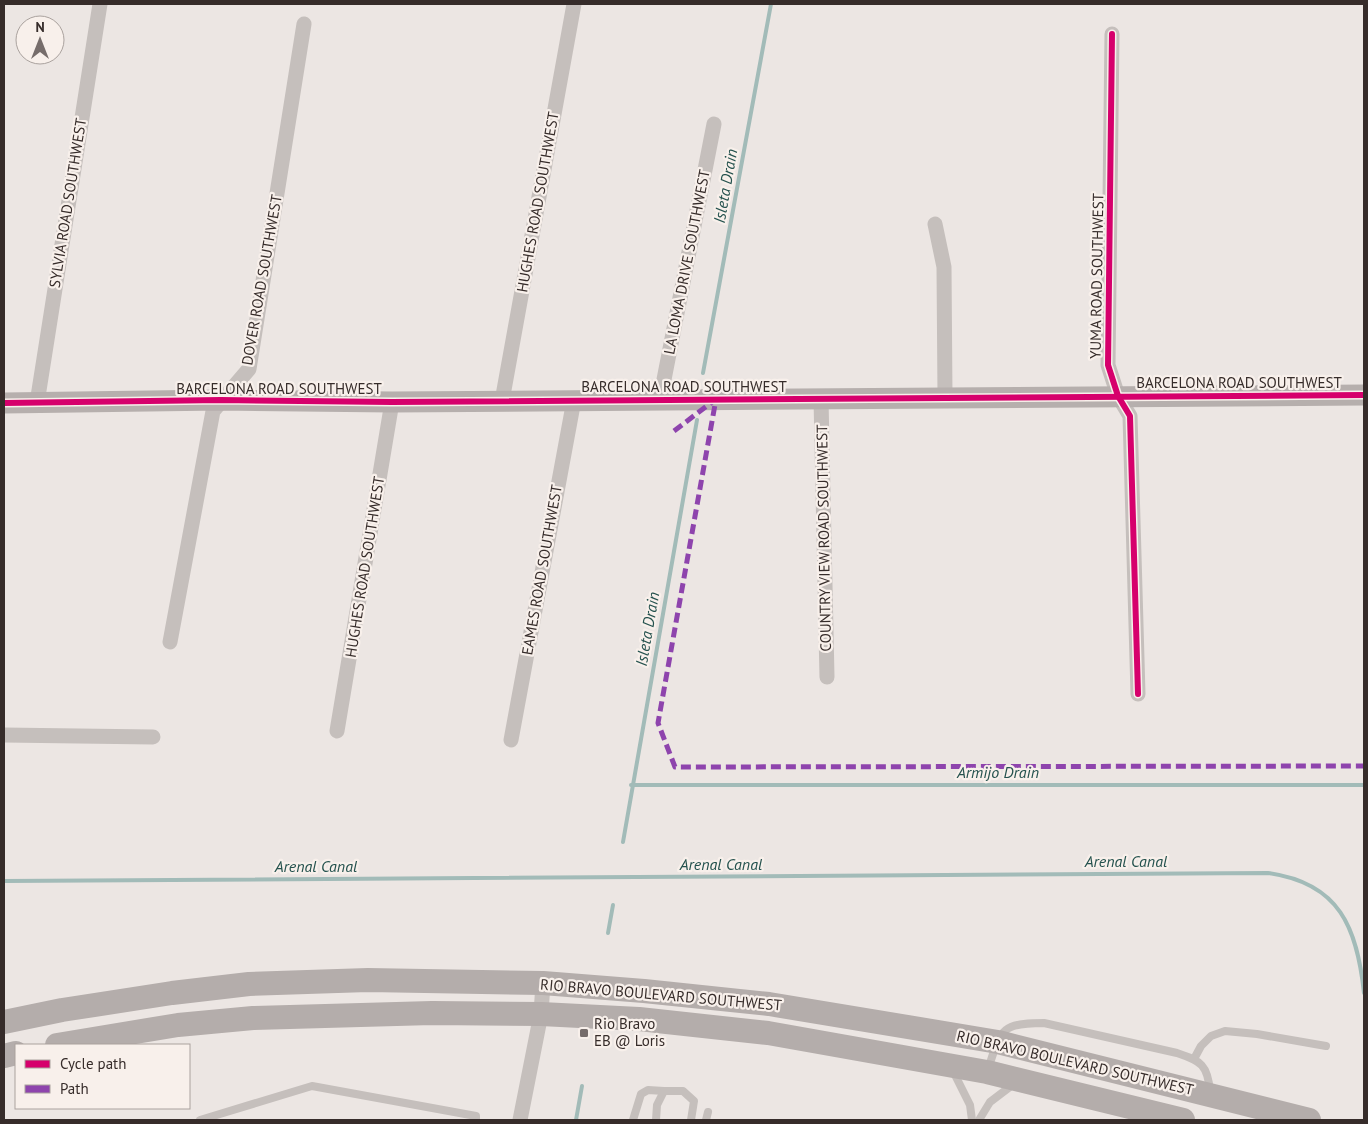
<svg xmlns="http://www.w3.org/2000/svg" width="1368" height="1124" font-family="'PT Sans',sans-serif">
  <rect width="100%" height="100%" fill="#ece6e3"/>
  <g fill="none" stroke-linecap="round" stroke-linejoin="round">
    <g stroke="#a2bbb8" stroke-width="4">
      <polyline points="703,373 771,4"/>
      <polyline points="631,785 1364,785"/>
      <polyline points="623,842 697,420"/>
      <path d="M4,881L1268,873C1340,883 1357,928 1364,993"/>
      <polyline points="608,933 613,905"/>
      <polyline points="576,1120 582,1086"/>
    </g>
    <g stroke="#c5bfbc" stroke-width="8">
      <polyline points="1194,1059 1201,1046 1211,1036 1225,1031 1257,1034 1326,1046"/>
      <path d="M988,1070C991,1060 997,1037 1006,1030C1014,1023 1033,1023 1044,1023L1177,1053C1201,1061 1208,1065 1210,1092"/>
      <polyline points="953,1071 970,1105 972,1120"/>
      <polyline points="200,1120 312,1086 476,1116 476,1120"/>
      <polyline points="633,1120 641,1094 648,1090 664,1091"/>
      <polyline points="656,1120 657,1105 664,1091 683,1091 694,1101 691,1120"/>
      <polyline points="706,1120 708,1112"/>
      <polyline points="979,1120 990,1102 1015,1083"/>
    </g>
    <g stroke="#c5bfbc" stroke-width="15">
      <polyline points="1112,34 1108,365 1118,396 1130,416 1138,694"/>
      <polyline points="935,224 944,267 945,397"/>
      <polyline points="821,399 827,677"/>
      <polyline points="660,400 714,124"/>
      <polyline points="502,401 574,4"/>
      <polyline points="37,403 100,4"/>
      <polyline points="170,642 213,411 249,369 304,24"/>
      <polyline points="337,731 392,402"/>
      <polyline points="4,735 153,737"/>
      <polyline points="511,740 574,400"/>
      <polyline points="520,1120 541,1014 543,983"/>
    </g>
    <polyline stroke="#b6afad" stroke-width="21" points="4,403 221,400 392,402 1364,395"/>
    <g stroke="#b4adab" stroke-width="24">
      <polyline points="4,1022 62,1010 172,993 249,984 368,980 543,983 644,991 769,1004 998,1042 1309,1120"/>
      <polyline points="57,1045 178,1025 253,1018 432,1013 541,1014 639,1019 768,1033 987,1072 1183,1120"/>
      <polyline points="4,1056 16,1053"/>
    </g>
    <polyline stroke="#8e44ad" stroke-width="5" stroke-dasharray="10 5" stroke-linecap="butt" points="674,431 716,399 658,723 675,767 1364,766"/>
    <defs>
      <g id="cycleway">
        <polyline points="1112,34 1108,365 1118,396 1130,416 1138,694"/>
        <polyline points="4,403 221,400 392,402 1364,395"/>
      </g>
    </defs>
    <use href="#cycleway" stroke="#f8f0eb" stroke-width="9"/>
    <use href="#cycleway" stroke="#d6006c" stroke-width="6"/>
  </g>
  <rect fill="#766d6b" stroke="#f8f0eb" stroke-width="2" x="579" y="1028" width="10" height="10" rx="2.5"/>
  <g text-anchor="middle" stroke-width="4.5" stroke-linejoin="round" paint-order="stroke">
    <g font-size="15" fill="#362c2a" stroke="#f8f0eb">
      <text transform="translate(538 202) rotate(-80)" y="5">HUGHES ROAD SOUTHWEST</text>
      <text transform="translate(68 203) rotate(-81)" y="5">SYLVIA ROAD SOUTHWEST</text>
      <text transform="translate(687 262) rotate(-79)" y="5">LA LOMA DRIVE SOUTHWEST</text>
      <text transform="translate(1097 276) rotate(-89)" y="5">YUMA ROAD SOUTHWEST</text>
      <text transform="translate(262 280) rotate(-80)" y="5">DOVER ROAD SOUTHWEST</text>
      <text x="1239" y="388">BARCELONA ROAD SOUTHWEST</text>
      <text x="684" y="392">BARCELONA ROAD SOUTHWEST</text>
      <text x="279" y="394">BARCELONA ROAD SOUTHWEST</text>
      <text transform="translate(824 538) rotate(-91)" y="5">COUNTRY VIEW ROAD SOUTHWEST</text>
      <text transform="translate(365 567) rotate(-81)" y="5">HUGHES ROAD SOUTHWEST</text>
      <text transform="translate(542 570) rotate(-80)" y="5">EAMES ROAD SOUTHWEST</text>
      <text transform="translate(661 995) rotate(5)" y="5">RIO BRAVO BOULEVARD SOUTHWEST</text>
      <text transform="translate(1075 1063) rotate(13)" y="5">RIO BRAVO BOULEVARD SOUTHWEST</text>
    </g>
    <g font-size="15" fill="#362c2a" stroke="#f8f0eb" text-anchor="start">
      <text x="594" y="1029">Rio Bravo<tspan x="594" dy="17">EB @ Loris</tspan></text>
    </g>
    <g font-size="16" font-style="italic" fill="#25524e" stroke="#f8f0eb">
      <text transform="translate(725 186) rotate(-80)" y="6">Isleta Drain</text>
      <text transform="translate(647 629) rotate(-80)" y="6">Isleta Drain</text>
      <text x="998" y="778">Armijo Drain</text>
      <text x="1126" y="867">Arenal Canal</text>
      <text x="721" y="870">Arenal Canal</text>
      <text x="316" y="872">Arenal Canal</text>
    </g>
  </g>
  <rect width="1368" height="1124" fill="none" stroke="#362c2a" stroke-width="10"/>
  <rect x="15" y="1044" width="175" height="65" fill="#f8f0eb" stroke="#aaa29e"/>
  <rect x="25" y="1060" width="25" height="8" fill="#d6006c" stroke="#aaa29e"/>
  <text x="60" y="1069" font-size="15" fill="#362c2a">Cycle path</text>
  <rect x="25" y="1085" width="25" height="8" fill="#8e44ad" stroke="#aaa29e"/>
  <text x="60" y="1094" font-size="15" fill="#362c2a">Path</text>
  <g transform="translate(40 40)"><circle r="24" fill="#f8f0eb" stroke="#aaa29e"/>
  <path d="M0-4L9 19L0 12L-9 19Z" fill="#766d6b"/>
  <text y="-8" font-size="14" font-weight="bold" text-anchor="middle" fill="#362c2a">N</text>
  </g>
</svg>
